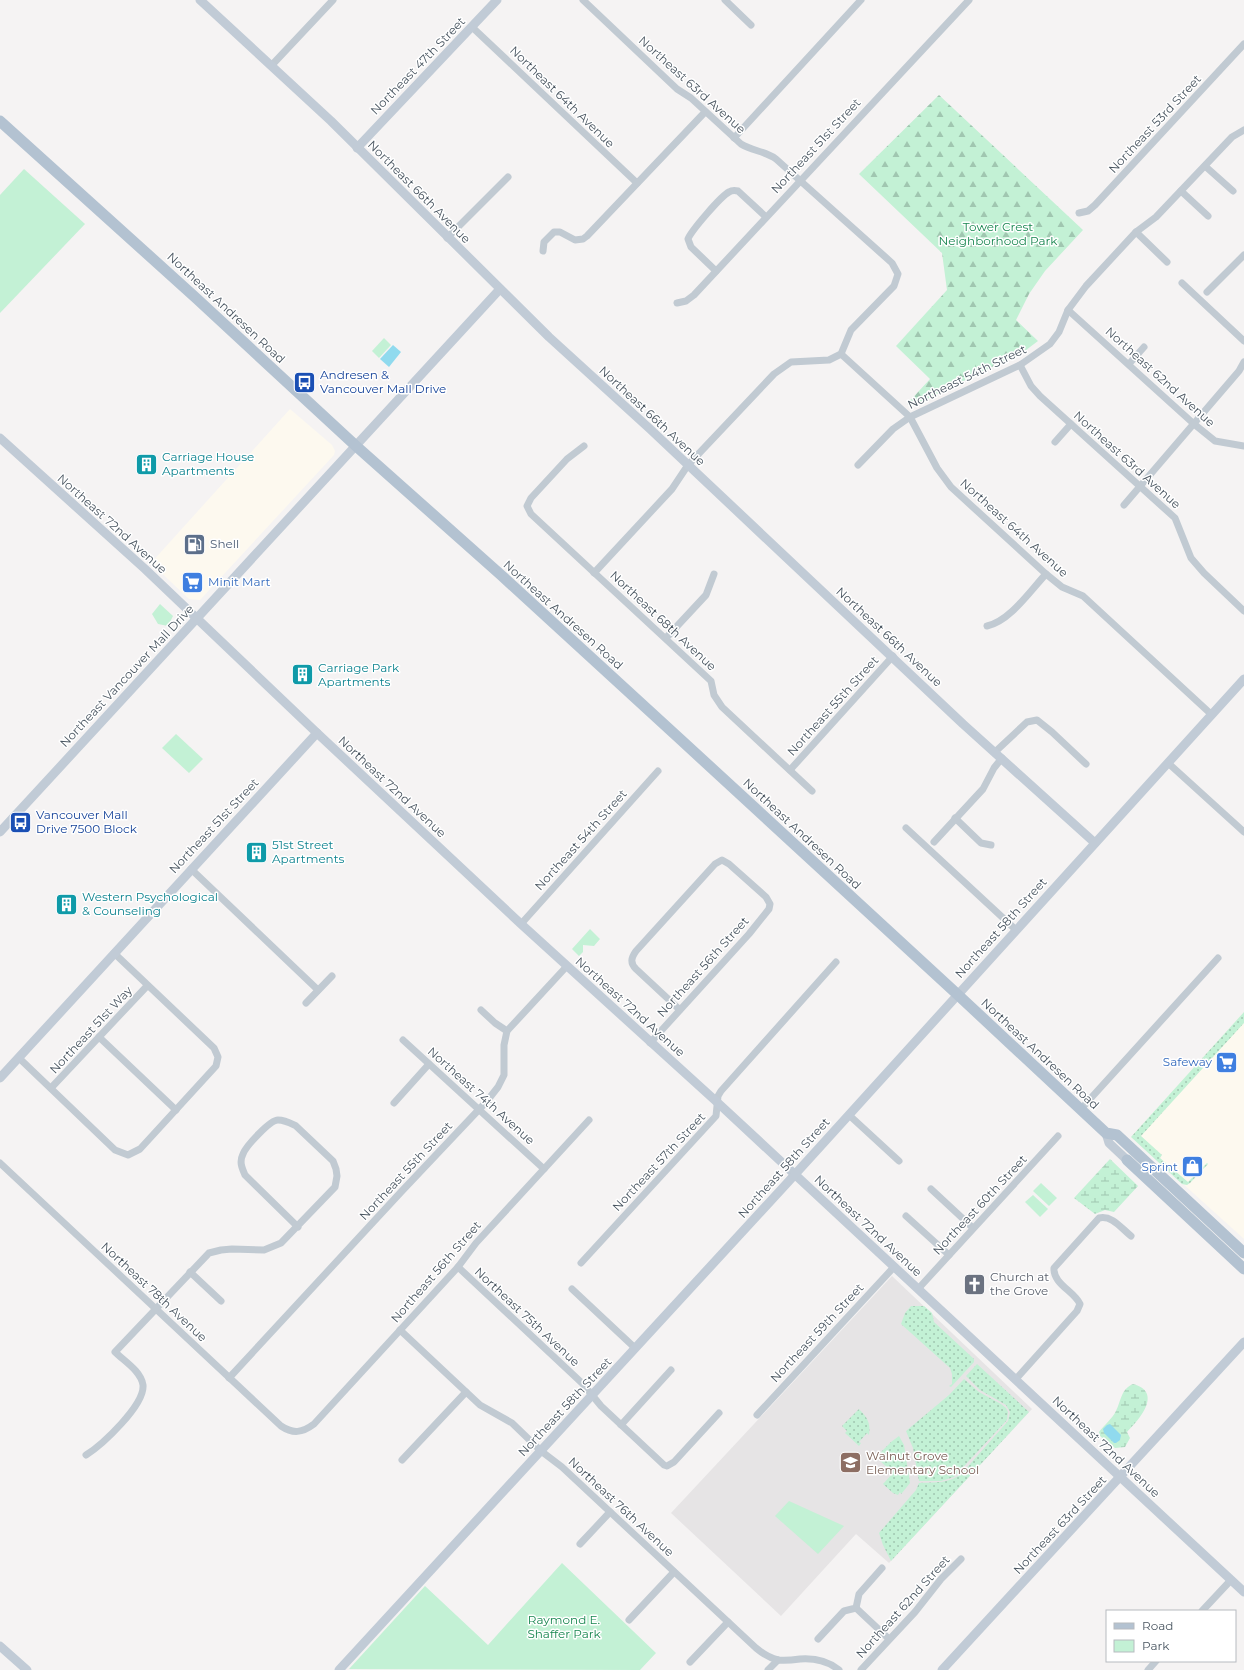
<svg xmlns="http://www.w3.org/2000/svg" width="1244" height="1670" font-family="Montserrat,sans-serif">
  <defs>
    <pattern id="grass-dots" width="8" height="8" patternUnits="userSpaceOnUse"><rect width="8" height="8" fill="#c3f1d5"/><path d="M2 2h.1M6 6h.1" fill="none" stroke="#a0c6b0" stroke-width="1.8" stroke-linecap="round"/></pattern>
    <pattern id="forest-firs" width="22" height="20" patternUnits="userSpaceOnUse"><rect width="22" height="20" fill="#c3f1d5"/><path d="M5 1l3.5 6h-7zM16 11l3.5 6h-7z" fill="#a0c6b0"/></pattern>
    <pattern id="wetland-marsh" width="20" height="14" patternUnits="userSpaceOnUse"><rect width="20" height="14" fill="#c3f1d5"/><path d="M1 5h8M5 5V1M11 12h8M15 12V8" fill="none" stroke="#a0c6b0"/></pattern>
  </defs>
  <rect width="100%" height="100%" fill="#f5f3f3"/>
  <g fill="#fdf9ef">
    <polygon points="290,409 332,445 335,451 334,455 200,600 189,599 151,563"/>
    <polygon points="1244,1012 1244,1239 1131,1137"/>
  </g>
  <polygon fill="#e6e4e5" points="892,1276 1032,1409 889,1563 856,1534 781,1616 671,1513"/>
  <g fill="url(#grass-dots)">
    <polygon points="1244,1012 1244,1023 1141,1136 1162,1155 1160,1158 1188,1182 1207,1163 1208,1164 1190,1183 1187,1185 1182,1184 1131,1137"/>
    <polygon points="911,1306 924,1306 932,1313 934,1322 974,1359 974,1362 951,1387 949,1386 952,1384 952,1374 950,1368 901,1324 905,1313"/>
    <path d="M977,1364L1029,1412L891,1561L883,1545L879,1533L916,1490L919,1483C935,1482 950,1484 963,1472L1008,1421L1010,1412L1006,1405L980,1390L966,1376Z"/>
    <polygon points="964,1379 979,1392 1001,1404 1006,1408 1008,1412 1007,1420 954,1477 941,1481 919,1481 913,1448 906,1431 949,1395"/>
    <path d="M859,1409C867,1417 871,1423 869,1435L867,1433L859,1442L861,1443L859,1446L845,1433L847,1431L842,1426Z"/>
    <polygon points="899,1436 904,1445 910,1483 902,1493 901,1494 900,1492 898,1495 893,1493 883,1484 893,1473 876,1457 891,1442"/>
  </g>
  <polygon fill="url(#forest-firs)" points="939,95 1083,230 1045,271 1029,294 1016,320 1038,341 1026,350 913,406 907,404 930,379 896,346 947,290 942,253 859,174"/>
  <g fill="url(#wetland-marsh)">
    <polygon points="1110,1159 1138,1186 1114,1212 1105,1210 1095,1214 1074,1198"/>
    <path d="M1133,1384C1163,1392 1140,1419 1127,1432L1130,1438L1125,1447L1115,1448L1100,1436L1099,1432C1104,1425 1112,1419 1116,1411C1121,1401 1121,1389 1133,1384Z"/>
  </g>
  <g fill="#c3f1d5">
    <polygon points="24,169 85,224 0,313 0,195"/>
    <polygon points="384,338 391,345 379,358 372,351"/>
    <polygon points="968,355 975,360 975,367 966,372 963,376 958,371 960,367 957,364 960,358"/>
    <polygon points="160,604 173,616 168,626 158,624 152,614"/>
    <polygon points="176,734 203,759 189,773 162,748"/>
    <polygon points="590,929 600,939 594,946 583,945 583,952 579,956 572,949"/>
    <polygon points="1041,1183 1057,1198 1049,1206 1033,1191"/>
    <polygon points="1033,1195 1048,1209 1040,1217 1025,1202"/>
    <polygon points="789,1501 844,1526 818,1554 775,1516"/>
    <polygon points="562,1563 656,1653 640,1670 349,1669 425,1586 488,1645"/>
  </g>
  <g fill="#90daee">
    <polygon points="393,345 401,352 389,367 380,359"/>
    <polygon points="1110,1424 1121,1435 1120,1440 1116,1443 1114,1443 1104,1433 1103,1429 1107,1425"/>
  </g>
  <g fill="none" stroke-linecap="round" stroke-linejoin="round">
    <g stroke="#c1cad2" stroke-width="7">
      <path d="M583,0L677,89L691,98L741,144C752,151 765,151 776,159L892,263L898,274L894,286L851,330L841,354L829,360L791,362L774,374L688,465L672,489L594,573"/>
      <polyline points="725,0 751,25"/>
      <polyline points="472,27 637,183"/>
      <polyline points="271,66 333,0"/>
      <polyline points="734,138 861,0"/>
      <polyline points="1205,166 1233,191"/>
      <polyline points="1181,191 1208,216"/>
      <polyline points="1079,213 1088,211 1095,205 1244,44"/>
      <polyline points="1136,232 1167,262"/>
      <polyline points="447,238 508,177"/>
      <polyline points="543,251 544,242 554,232 560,232 575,240 583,239 587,236 705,112"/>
      <path d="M716,271L691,247L688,239C691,231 721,196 729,192C732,190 734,190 738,191L766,217"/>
      <polyline points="1182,283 1244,341"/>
      <polyline points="1207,292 1244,255"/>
      <polyline points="677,303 686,301 694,295 969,0"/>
      <polyline points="1068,310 1194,424 1215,441 1244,446"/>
      <polyline points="841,354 910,417 937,468 951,487 1046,574 1062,587 1083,596 1212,715"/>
      <polyline points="1129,364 1144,347"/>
      <polyline points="1020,365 1031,386 1040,396 1175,518 1191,558 1204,573 1244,611"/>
      <polyline points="1055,442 1071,424"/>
      <polyline points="584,446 567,459 531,498 527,506 531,514 711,681 714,695 722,707 812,791"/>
      <polyline points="858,465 893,429 910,417 1020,365 1050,344 1059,332 1068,310 1086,286 1136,232 1156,217 1232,137 1244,130"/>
      <polyline points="1124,505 1239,371 1244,362"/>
      <path d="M987,626C1010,621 1030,591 1046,574"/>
      <polyline points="666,638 706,595 714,574"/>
      <polyline points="995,752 1027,722 1037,720 1052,732 1086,764"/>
      <polyline points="1168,763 1244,832"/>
      <polyline points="790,770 893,656"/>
      <polyline points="955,818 981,843 991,845"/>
      <polyline points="906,828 1016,930"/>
      <polyline points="934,842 983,789 994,768 1002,758"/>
      <polyline points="191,869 318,990"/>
      <polyline points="521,924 658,771"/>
      <polyline points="306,1003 332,976"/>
      <polyline points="481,1010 495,1023 507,1031"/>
      <polyline points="99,1037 176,1110"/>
      <polyline points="403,1040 544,1169"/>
      <path d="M650,1043L749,934L769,909L770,904L766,897L729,864L722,860L715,864L636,951C631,958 630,963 636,969L680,1010"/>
      <polyline points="19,1058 115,1150 128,1155 140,1149 216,1066 218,1057 214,1048 114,953"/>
      <polyline points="51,1088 147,986"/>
      <polyline points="394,1103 429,1064"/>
      <polyline points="1081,1109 1218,958"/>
      <polyline points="849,1115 899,1161"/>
      <path d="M0,1163L281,1426C293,1434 302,1433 314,1424L458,1267L476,1243L589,1120"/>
      <polyline points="931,1189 973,1228"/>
      <polyline points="906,1216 949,1255"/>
      <polyline points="581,1263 716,1116 718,1096 721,1091 836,962"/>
      <polyline points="458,1267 583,1384 601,1406 664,1465 667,1466 674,1462 719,1413"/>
      <polyline points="190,1272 221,1301"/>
      <polyline points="572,1289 635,1348"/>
      <polyline points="918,1289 1058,1136"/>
      <path d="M400,1330L480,1405L512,1423L541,1451L562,1467L756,1648C762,1653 770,1658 778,1660C786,1661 793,1660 800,1659C814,1658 828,1661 839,1670"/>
      <polyline points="229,1378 401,1192 487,1101 498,1087 504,1075 504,1045 507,1031 567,966"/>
      <path d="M1016,1379L1077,1311L1080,1304C1074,1291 1053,1284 1054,1268L1099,1218C1112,1215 1121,1228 1131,1236"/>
      <polyline points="757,1415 894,1267"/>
      <polyline points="621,1425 671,1370"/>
      <path d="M86,1455C102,1445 145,1405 143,1385C141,1371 124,1361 115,1352L209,1253L221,1250L232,1249L264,1250L281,1243L335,1187L337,1176L336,1169L333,1161L296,1126C290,1123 285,1120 278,1120C270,1120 246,1146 243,1154C239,1162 242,1168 245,1175L298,1227"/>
      <polyline points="402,1460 466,1392"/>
      <polyline points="580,1544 610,1512"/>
      <polyline points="856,1608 889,1639"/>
      <polyline points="1202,1611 1231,1580"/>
      <polyline points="629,1620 674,1572"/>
      <polyline points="818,1639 844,1611 856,1608 859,1594 882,1568"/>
      <polyline points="690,1662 728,1622"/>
      <polyline points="768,1670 778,1660"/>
      <polyline points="861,1670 915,1612 941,1579 961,1559"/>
      <polyline points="1148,1670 1156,1661"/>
    </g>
    <g stroke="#c1cbd6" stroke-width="9">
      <polyline points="200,0 331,121 549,337 650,429 963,724 1095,843"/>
      <polyline points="357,148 497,0"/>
      <polyline points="0,438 145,569 317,733 521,924 718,1103 1244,1592"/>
      <polyline points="0,832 500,289"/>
      <polyline points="0,1078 317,733"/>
      <polyline points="1106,1133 1109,1143 1127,1160"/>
      <polyline points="0,1646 27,1670"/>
      <polyline points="339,1670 789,1181 1244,679"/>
      <polyline points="942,1670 1244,1342"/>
    </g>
    <g stroke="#b3c2d1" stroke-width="11">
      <polyline points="0,121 196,298 356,446 501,575 680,739 957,994 1106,1133 1117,1135 1244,1253"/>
      <polyline points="1127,1160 1244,1269"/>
    </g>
  </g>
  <defs>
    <symbol id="bus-square" viewBox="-11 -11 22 22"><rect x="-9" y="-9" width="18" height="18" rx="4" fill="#1a4fb4" stroke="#fff"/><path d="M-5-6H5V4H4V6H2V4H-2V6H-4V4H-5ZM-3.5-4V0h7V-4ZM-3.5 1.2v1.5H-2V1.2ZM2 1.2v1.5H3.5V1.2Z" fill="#fff"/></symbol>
    <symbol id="building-square" viewBox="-11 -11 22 22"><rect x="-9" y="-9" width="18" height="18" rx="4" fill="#0f9aa8" stroke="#fff"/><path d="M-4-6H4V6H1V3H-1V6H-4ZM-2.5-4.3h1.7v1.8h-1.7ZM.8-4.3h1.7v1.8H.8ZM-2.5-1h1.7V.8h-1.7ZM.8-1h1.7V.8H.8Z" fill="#fff"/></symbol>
    <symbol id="fuel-square" viewBox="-11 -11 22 22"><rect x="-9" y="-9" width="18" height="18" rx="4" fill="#5c6f8a" stroke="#fff"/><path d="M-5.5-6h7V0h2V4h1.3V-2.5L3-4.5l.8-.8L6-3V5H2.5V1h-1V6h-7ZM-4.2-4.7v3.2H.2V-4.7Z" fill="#fff"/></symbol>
    <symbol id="supermarket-square" viewBox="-11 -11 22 22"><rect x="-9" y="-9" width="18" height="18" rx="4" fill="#3f7fe0" stroke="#fff"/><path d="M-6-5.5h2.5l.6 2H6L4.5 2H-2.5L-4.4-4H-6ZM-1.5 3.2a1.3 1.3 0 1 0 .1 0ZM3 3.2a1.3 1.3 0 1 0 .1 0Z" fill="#fff"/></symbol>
    <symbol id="shop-square" viewBox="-11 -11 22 22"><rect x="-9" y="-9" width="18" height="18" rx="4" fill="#3f7fe0" stroke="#fff"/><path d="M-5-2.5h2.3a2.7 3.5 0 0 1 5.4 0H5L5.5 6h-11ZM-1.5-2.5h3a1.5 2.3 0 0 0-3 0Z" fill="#fff"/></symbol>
    <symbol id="church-square" viewBox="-11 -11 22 22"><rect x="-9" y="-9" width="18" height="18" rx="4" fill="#6b7280" stroke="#fff"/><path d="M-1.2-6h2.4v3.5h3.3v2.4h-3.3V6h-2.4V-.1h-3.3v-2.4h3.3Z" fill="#fff"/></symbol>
    <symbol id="school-square" viewBox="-11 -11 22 22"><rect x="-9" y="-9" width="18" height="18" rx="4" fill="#8d6e63" stroke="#fff"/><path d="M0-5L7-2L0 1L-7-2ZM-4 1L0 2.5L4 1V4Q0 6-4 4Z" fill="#fff"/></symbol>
  </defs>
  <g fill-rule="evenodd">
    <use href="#bus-square" x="292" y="370" width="25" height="25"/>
    <use href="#building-square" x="134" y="452" width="25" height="25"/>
    <use href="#fuel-square" x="182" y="532" width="25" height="25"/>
    <use href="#supermarket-square" x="180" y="570" width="25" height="25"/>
    <use href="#building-square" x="290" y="662" width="25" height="25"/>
    <use href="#bus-square" x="8" y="810" width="25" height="25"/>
    <use href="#building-square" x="244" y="840" width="25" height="25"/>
    <use href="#building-square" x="54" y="892" width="25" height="25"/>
    <use href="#supermarket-square" x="1214" y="1050" width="25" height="25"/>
    <use href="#shop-square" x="1180" y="1154" width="25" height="25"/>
    <use href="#church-square" x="962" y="1272" width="25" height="25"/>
    <use href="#school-square" x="838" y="1450" width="25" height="25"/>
  </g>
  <g text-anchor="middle" stroke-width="3" stroke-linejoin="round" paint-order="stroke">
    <g font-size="12" fill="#4a5661" stroke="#fff">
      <text transform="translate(418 66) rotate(-46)" y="4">Northeast 47th Street</text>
      <text transform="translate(692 85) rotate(42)" y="4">Northeast 63rd Avenue</text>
      <text transform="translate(562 97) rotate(44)" y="4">Northeast 64th Avenue</text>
      <text transform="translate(1155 124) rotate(-47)" y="4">Northeast 53rd Street</text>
      <text transform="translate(816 146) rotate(-47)" y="4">Northeast 51st Street</text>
      <text transform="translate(419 192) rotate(45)" y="4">Northeast 66th Avenue</text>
      <text transform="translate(226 308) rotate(43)" y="4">Northeast Andresen Road</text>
      <text transform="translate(967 377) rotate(-26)" y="4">Northeast 54th Street</text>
      <text transform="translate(1160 377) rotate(42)" y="4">Northeast 62nd Avenue</text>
      <text transform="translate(652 416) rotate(43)" y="4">Northeast 66th Avenue</text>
      <text transform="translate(1127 460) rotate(42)" y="4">Northeast 63rd Avenue</text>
      <text transform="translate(112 524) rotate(42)" y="4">Northeast 72nd Avenue</text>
      <text transform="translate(1014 528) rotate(42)" y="4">Northeast 64th Avenue</text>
      <text transform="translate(563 615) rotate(42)" y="4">Northeast Andresen Road</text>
      <text transform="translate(663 621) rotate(43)" y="4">Northeast 68th Avenue</text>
      <text transform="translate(889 637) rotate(43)" y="4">Northeast 66th Avenue</text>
      <text transform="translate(127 676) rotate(-47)" y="4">Northeast Vancouver Mall Drive</text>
      <text transform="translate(833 706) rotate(-48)" y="4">Northeast 55th Street</text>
      <text transform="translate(392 787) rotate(43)" y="4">Northeast 72nd Avenue</text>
      <text transform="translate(214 826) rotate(-47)" y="4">Northeast 51st Street</text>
      <text transform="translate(802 834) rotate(43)" y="4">Northeast Andresen Road</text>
      <text transform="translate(581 840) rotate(-48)" y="4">Northeast 54th Street</text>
      <text transform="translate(1001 928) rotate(-48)" y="4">Northeast 58th Street</text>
      <text transform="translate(703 967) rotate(-48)" y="4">Northeast 56th Street</text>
      <text transform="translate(630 1007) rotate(42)" y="4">Northeast 72nd Avenue</text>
      <text transform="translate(91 1030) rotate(-47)" y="4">Northeast 51st Way</text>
      <text transform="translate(1040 1054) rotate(43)" y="4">Northeast Andresen Road</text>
      <text transform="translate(481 1096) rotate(42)" y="4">Northeast 74th Avenue</text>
      <text transform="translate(659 1162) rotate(-47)" y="4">Northeast 57th Street</text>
      <text transform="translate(784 1168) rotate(-48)" y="4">Northeast 58th Street</text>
      <text transform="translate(406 1171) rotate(-47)" y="4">Northeast 55th Street</text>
      <text transform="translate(980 1205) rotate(-47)" y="4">Northeast 60th Street</text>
      <text transform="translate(868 1226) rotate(43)" y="4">Northeast 72nd Avenue</text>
      <text transform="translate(436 1272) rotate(-49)" y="4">Northeast 56th Street</text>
      <text transform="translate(154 1292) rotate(43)" y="4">Northeast 78th Avenue</text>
      <text transform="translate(527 1317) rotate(43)" y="4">Northeast 75th Avenue</text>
      <text transform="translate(817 1333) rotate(-47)" y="4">Northeast 59th Street</text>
      <text transform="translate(565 1407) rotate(-47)" y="4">Northeast 58th Street</text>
      <text transform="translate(1106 1447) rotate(43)" y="4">Northeast 72nd Avenue</text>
      <text transform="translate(621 1507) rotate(43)" y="4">Northeast 76th Avenue</text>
      <text transform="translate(1060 1525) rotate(-47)" y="4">Northeast 63rd Street</text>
      <text transform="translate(903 1607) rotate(-48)" y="4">Northeast 62nd Street</text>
    </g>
    <g font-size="12" fill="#17864f" stroke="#fff">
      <text x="998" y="231">Tower Crest<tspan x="998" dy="14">Neighborhood Park</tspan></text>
      <text x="564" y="1624">Raymond E.<tspan x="564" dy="14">Shaffer Park</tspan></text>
    </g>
    <g font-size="12" fill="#164399" stroke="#fff" text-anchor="start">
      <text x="320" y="379">Andresen &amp;<tspan x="320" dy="14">Vancouver Mall Drive</tspan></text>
      <text x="36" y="819">Vancouver Mall<tspan x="36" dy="14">Drive 7500 Block</tspan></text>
    </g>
    <g font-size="12" fill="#0d838f" stroke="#fff" text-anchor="start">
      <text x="162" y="461">Carriage House<tspan x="162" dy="14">Apartments</tspan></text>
      <text x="318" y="672">Carriage Park<tspan x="318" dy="14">Apartments</tspan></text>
      <text x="272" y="849">51st Street<tspan x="272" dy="14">Apartments</tspan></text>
      <text x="82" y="901">Western Psychological<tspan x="82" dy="14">&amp; Counseling</tspan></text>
    </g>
    <g font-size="12" fill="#4e5e75" stroke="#fff" text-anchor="start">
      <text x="210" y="548">Shell</text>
    </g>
    <g font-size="12" fill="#366cbe" stroke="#fff" text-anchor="end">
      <text x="208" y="586" text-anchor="start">Minit Mart</text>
      <text x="1212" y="1066">Safeway</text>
      <text x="1178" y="1171">Sprint</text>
    </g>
    <g font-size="12" fill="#5b616d" stroke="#fff" text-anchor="start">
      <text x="990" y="1281">Church at<tspan x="990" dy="14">the Grove</tspan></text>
    </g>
    <g font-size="12" fill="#785e54" stroke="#fff" text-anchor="start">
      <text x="866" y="1460">Walnut Grove<tspan x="866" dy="14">Elementary School</tspan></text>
    </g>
  </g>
  <rect x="1106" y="1610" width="130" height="52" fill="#ffffff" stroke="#b7bbc0"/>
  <rect x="1114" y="1623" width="20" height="6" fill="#b3c2d1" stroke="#b7bbc0"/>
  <text x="1142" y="1630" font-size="12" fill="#4a5661">Road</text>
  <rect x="1114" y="1640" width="20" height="12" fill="#c3f1d5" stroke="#b7bbc0"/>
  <text x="1142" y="1650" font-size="12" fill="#4a5661">Park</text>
</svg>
